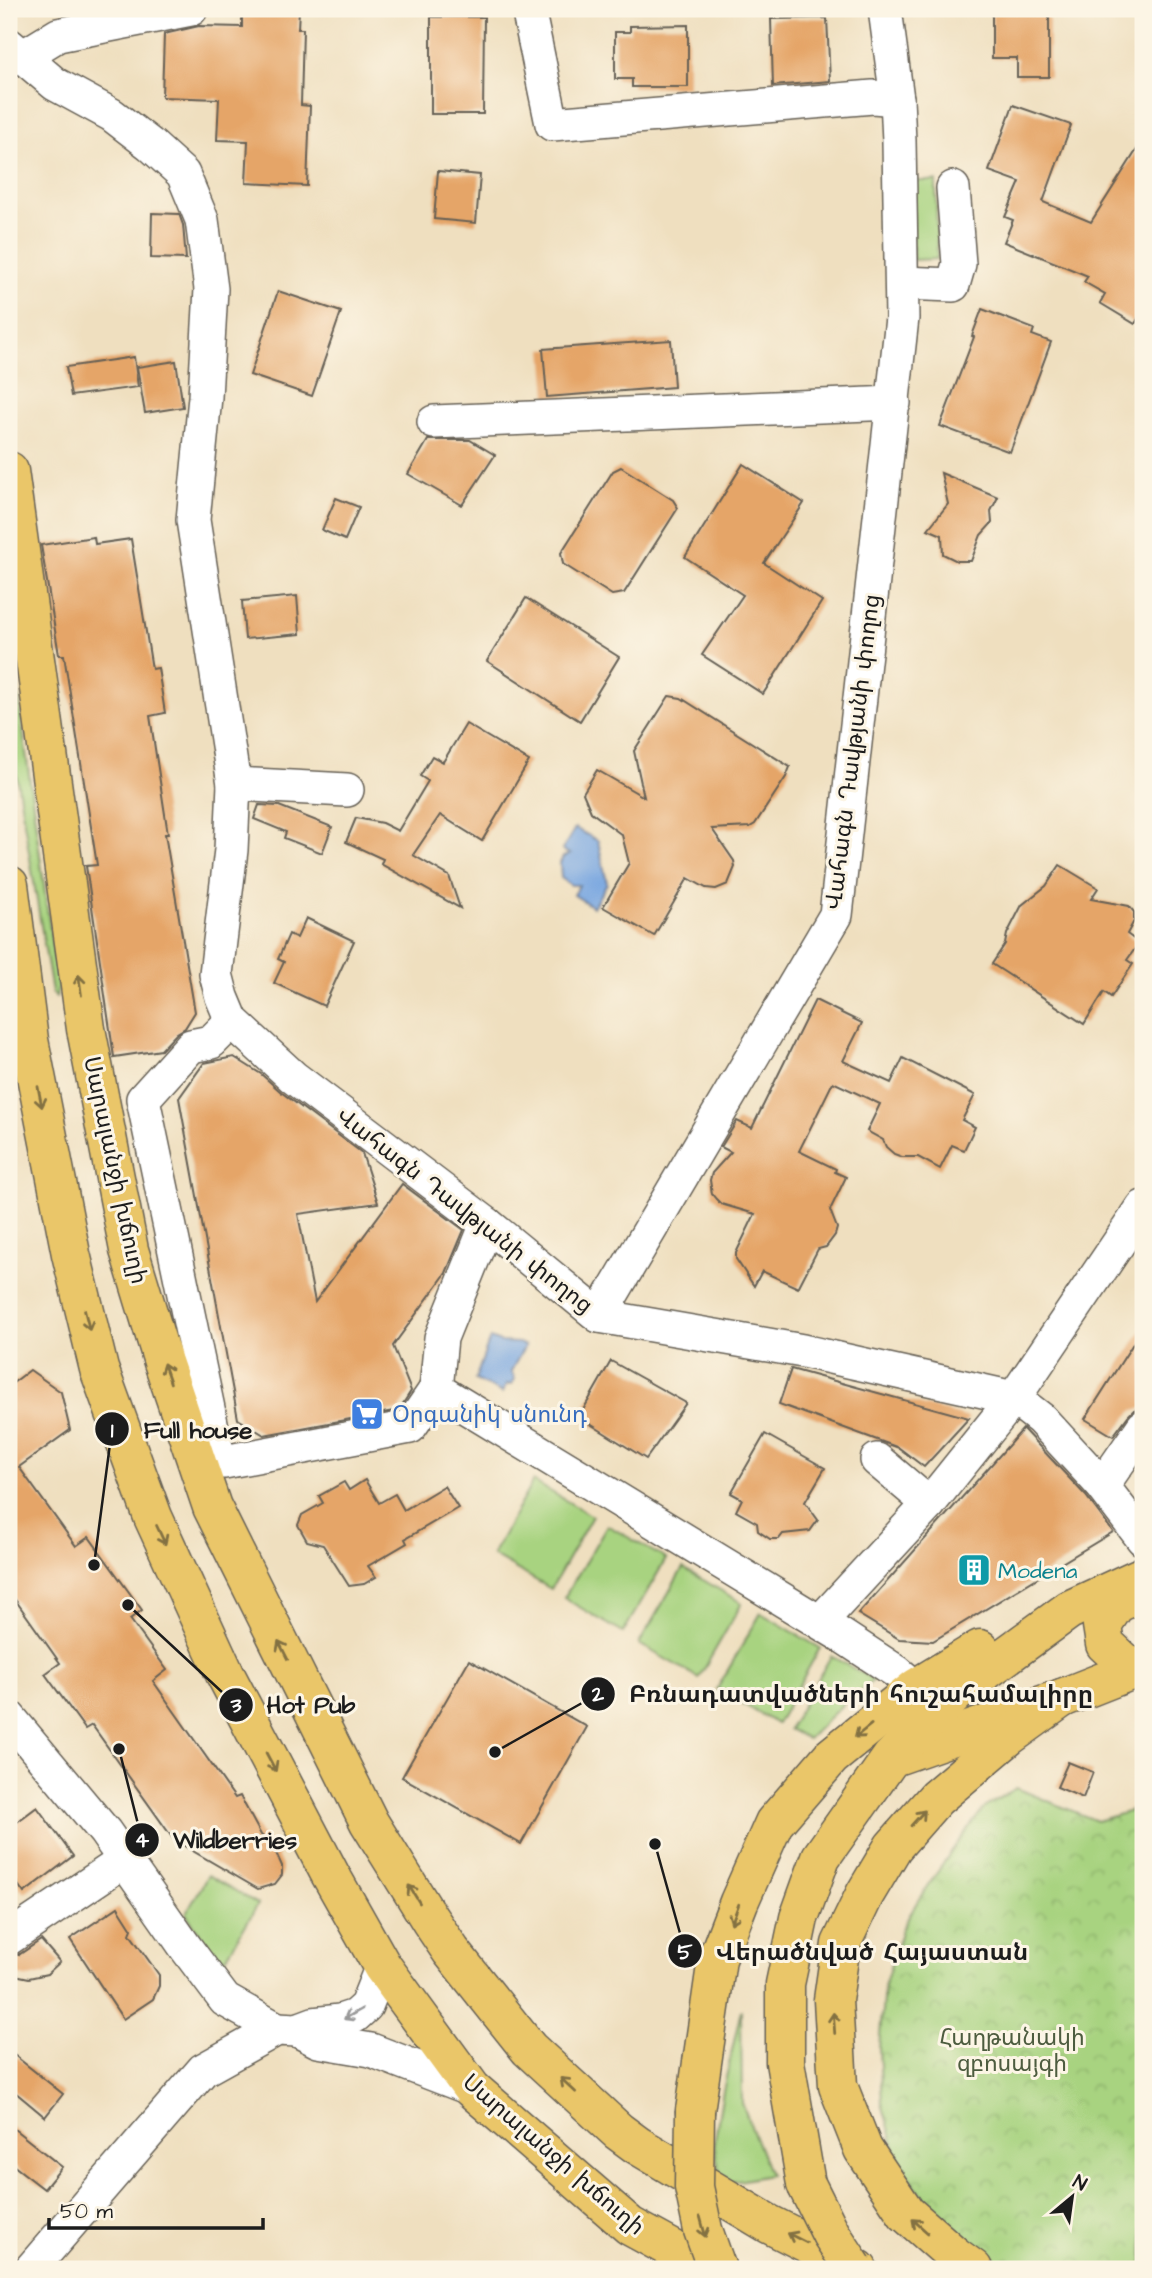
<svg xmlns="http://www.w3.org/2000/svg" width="1152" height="2278" font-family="'Architects Daughter','Noto Sans Armenian',sans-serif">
  <defs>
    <pattern id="park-crowns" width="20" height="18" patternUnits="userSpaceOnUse" patternTransform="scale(1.75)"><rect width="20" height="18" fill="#a8d380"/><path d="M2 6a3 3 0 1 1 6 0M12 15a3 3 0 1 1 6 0" fill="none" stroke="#90b56e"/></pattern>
  </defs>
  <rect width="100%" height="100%" fill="#fcf5e5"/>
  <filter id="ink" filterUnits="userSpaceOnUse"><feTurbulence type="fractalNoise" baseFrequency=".0143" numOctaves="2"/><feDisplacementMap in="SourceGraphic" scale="14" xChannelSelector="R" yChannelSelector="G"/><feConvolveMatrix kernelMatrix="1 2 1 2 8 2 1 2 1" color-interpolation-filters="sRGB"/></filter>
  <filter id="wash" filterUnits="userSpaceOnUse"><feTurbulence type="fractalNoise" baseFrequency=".00686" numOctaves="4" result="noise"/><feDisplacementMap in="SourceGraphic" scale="28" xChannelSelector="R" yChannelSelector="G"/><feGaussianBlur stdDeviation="1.57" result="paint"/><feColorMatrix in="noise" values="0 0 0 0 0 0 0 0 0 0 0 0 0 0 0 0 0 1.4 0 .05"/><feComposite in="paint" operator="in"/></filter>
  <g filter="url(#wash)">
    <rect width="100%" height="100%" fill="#efdfbf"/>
    <g fill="#a8d380" stroke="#62784e" stroke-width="2">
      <polygon points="912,181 936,181 937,259 913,260"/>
      <polygon points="9,628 58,988 56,997 52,992 9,731"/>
      <polygon points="533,1481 592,1516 551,1589 492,1555"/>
      <polygon points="607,1525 666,1559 623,1633 564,1598"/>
      <polygon points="683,1568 742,1603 699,1678 639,1644"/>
      <polygon points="761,1613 820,1648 777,1724 717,1689"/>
      <polygon points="831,1656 874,1680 850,1697 808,1739 789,1729"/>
      <polygon points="208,1875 258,1904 222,1965 186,1914"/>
      <polygon points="741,2010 742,2103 770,2175 722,2184 714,2144 723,2091"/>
    </g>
    <polygon fill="url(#park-crowns)" stroke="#62784e" stroke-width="2" points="1016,1788 1097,1821 1143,1807 1143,2269 1013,2269 968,2240 928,2204 899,2163 882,2103 879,2048 884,1987 902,1929 917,1902 958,1842 984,1808"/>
    <g fill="#77a5e0" stroke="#4a607e" stroke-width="2">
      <polygon points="575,828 598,841 607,883 593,907 574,895 579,885 571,885 561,878 560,863 563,857 570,854 562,850"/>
      <polygon points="490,1338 500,1342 519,1343 525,1346 511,1371 515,1379 512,1384 506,1385 503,1393 475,1380"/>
    </g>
    <g id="blocks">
      <g fill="#e5a567">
        <polygon points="242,9 299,9 298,29 303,29 301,105 310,106 307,186 246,183 248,141 217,140 219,99 162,97 164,34 199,26 242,27"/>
        <polygon points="992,9 1049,9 1049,77 1017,77 1017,58 992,58"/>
        <polygon points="431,17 484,17 483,114 431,114"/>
        <polygon points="827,18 830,81 773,86 771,19"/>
        <polygon points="688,25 688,87 632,87 632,79 615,79 615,32 630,32 630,26"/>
        <polygon points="1013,105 1071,125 1043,202 1091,222 1143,140 1143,310 1135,324 1100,303 1105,294 1084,282 1088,276 1004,242 1013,220 1005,217 1020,182 989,171"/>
        <polygon points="438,171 480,175 476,223 434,219"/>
        <polygon points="152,213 179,214 183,225 186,259 151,258"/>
        <polygon points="278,291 341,312 312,396 250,375"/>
        <polygon points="982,309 1034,329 1032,335 1051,342 1010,452 940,426 974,337 972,336"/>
        <polygon points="671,340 674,387 547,397 543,349"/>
        <polygon points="134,357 138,387 71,396 66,367"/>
        <polygon points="176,361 183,407 145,413 137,367"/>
        <polygon points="428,440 470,440 495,455 462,505 408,474"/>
        <polygon points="743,464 804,503 764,563 822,601 763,694 702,655 743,595 685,557"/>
        <polygon points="621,467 673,500 678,508 624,593 612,595 563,564 561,553 613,471"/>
        <polygon points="941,473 998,497 991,511 992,523 981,535 971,561 957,561 943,554 942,535 928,529 948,504"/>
        <polygon points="336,498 359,507 345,540 322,530"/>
        <polygon points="94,537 95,544 131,539 152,669 158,668 165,713 150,716 168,834 165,834 195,1012 185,1028 177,1033 161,1050 114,1057 86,866 97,865 64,655 59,655 41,545"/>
        <polygon points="297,596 300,634 245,639 242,601"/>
        <polygon points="526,598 619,657 580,721 487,661"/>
        <polygon points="669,696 681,698 790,767 786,777 755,824 750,827 712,829 734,861 735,867 728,884 716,889 706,888 688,878 654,936 603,907 629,863 622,835 591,812 583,793 597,770 644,797 634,751"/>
        <polygon points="466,724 529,761 482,841 440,815 413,855 449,876 460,908 381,864 383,859 346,842 356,818 382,823 398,831 428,781 420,776 432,756 443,762"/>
        <polygon points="259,805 279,806 332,827 322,853 284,838 286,832 254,819"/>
        <polygon points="1060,865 1098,888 1091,899 1129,906 1134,912 1134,921 1127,934 1139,943 1127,960 1133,964 1111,997 1104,992 1084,1024 992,964 1005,944 1007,934 1022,905 1046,886"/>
        <polygon points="306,918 354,941 324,1006 274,983 284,962 278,959 289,934 297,938"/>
        <polygon points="815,1000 862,1023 843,1061 891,1083 903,1058 975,1095 962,1120 975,1127 964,1150 952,1145 940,1169 918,1157 902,1157 894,1154 886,1147 883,1140 867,1131 880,1104 833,1082 799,1151 836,1169 835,1172 846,1177 830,1210 837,1228 835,1235 826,1247 818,1249 798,1288 762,1271 754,1286 736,1259 736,1253 755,1214 721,1204 716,1199 712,1194 710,1180 712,1173 731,1152 721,1147 737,1121 752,1128"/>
        <polygon points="234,1057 261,1074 281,1092 362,1153 378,1203 298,1214 315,1302 402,1184 464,1230 446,1273 393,1346 411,1391 399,1410 264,1435 238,1419 179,1098 204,1063"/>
        <polygon points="1143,1328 1143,1408 1134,1410 1128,1416 1113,1436 1085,1419"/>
        <polygon points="611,1361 686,1403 646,1459 579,1417"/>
        <polygon points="791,1369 969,1418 924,1467 899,1448 779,1404"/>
        <polygon points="30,1370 61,1392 70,1430 19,1467 76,1546 89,1537 142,1610 130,1619 167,1670 153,1681 235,1798 240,1796 261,1835 273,1846 282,1866 282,1875 275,1884 258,1889 174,1840 92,1725 85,1729 45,1674 60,1663 9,1591 9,1386"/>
        <polygon points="1023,1429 1086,1496 1113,1532 933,1641 899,1639 858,1614"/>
        <polygon points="765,1434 825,1468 805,1502 818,1520 810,1531 783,1534 779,1539 770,1539 758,1531 757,1523 736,1511 742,1499 731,1493"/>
        <polygon points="365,1480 379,1503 395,1494 404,1510 444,1486 458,1508 405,1539 407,1543 368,1566 376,1577 364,1584 349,1586 323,1545 307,1541 298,1525 302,1515 323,1503 319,1496 344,1482 349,1490"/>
        <polygon points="469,1660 587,1727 521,1844 402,1777"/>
        <polygon points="1068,1762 1093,1772 1083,1798 1057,1787"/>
        <polygon points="37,1807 73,1856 24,1893 9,1872 9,1828"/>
        <polygon points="118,1907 132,1929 130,1934 159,1975 159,1986 153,1999 123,2019 70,1939"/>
        <polygon points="41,1940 60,1962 47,1974 29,1978 15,1975 9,1970 9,1957 20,1954"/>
        <polygon points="9,2051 63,2094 45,2117 9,2087"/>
        <polygon points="9,2125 62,2167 44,2189 9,2162"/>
      </g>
    </g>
  </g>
  <g filter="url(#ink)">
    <use href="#blocks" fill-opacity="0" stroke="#666055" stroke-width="2"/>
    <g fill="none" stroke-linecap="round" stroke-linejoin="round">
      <defs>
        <g id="minor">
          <polyline points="531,9 530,18 552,124 873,97 897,99"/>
          <polyline points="9,45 55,84 112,115 151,145 183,174 202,220 211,289 205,397 193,520 234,784 231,850 216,974 222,997 232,1021 293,1077 487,1224 599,1316 803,1351 1014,1398 1041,1419 1101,1484 1143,1539"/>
          <polyline points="22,57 58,35 191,9"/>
          <polyline points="902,283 953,285 959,264 953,188"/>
          <polyline points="434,422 894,403"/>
          <polyline points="234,784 347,790"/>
          <polyline points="232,1021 211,1042 191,1046 143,1099 219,1461 224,1462 410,1427 436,1389"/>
          <polyline points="487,1224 441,1338 436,1389 839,1634 897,1672 916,1688"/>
          <polyline points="599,1316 836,915 902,318 899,141 897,99 885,9"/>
          <polyline points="877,1460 929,1504"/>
          <polyline points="1101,1484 1109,1476 1143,1427"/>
          <polyline points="820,1622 929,1504 1014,1398 1143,1207"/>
          <polyline points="9,1717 105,1832 186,1948 225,2000 277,2029"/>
          <polyline points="9,1938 125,1860"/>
          <polyline points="299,2031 318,2041 371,2050 472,2089"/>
          <polyline points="31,2269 203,2070 277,2029 297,2030 313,2024 340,2021 355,2016 366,2006 382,1966"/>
        </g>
        <g id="major">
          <polyline points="9,471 86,1029 129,1250 163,1362 212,1507 369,1822 430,1920 451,1951 529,2049 618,2131 637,2145 769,2224 858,2269"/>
          <polyline points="9,885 29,1040 71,1254 99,1369 153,1517 225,1674 330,1874 382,1966 472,2089 630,2226 709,2269"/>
          <polyline points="1134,1671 1105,1644 1102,1625 1116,1604 1141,1592"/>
          <polyline points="899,1755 1062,1698 1143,1666"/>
          <polyline points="695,2111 717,1959 739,1902 774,1823 831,1757 916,1688 980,1649"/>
          <polyline points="806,2184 785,2062 785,1984 799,1918 821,1857 891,1758 958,1691 1069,1610 1143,1576"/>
          <polyline points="973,2269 955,2256 906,2213 863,2149 838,2086 833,2000 841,1944 865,1894 893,1847 936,1798 1008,1737 1062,1698"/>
        </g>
      </defs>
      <use href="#minor" stroke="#666055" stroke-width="36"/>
      <use href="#major" stroke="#666055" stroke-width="41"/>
      <use href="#minor" stroke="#fff" stroke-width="33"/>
      <use href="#major" stroke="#eac669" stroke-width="38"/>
      <defs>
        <g id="major-bridge">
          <polyline points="695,2111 694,2187 703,2230 717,2269"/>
          <polyline points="806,2184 831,2234 854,2269"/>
        </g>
      </defs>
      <use href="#major-bridge" stroke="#666055" stroke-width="41" stroke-linecap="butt"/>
      <use href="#major-bridge" stroke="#eac669" stroke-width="38"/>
    </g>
    <defs><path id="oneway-shaft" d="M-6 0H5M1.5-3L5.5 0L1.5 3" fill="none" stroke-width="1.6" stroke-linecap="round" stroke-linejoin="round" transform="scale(1.75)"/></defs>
    <g stroke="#837142">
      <use href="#oneway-shaft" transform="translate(80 985) rotate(-98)"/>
      <use href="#oneway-shaft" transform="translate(40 1097) rotate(79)"/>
      <use href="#oneway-shaft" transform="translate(87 1320) rotate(76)"/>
      <use href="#oneway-shaft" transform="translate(167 1373) rotate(-109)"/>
      <use href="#oneway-shaft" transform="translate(161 1535) rotate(65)"/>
      <use href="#oneway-shaft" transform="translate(283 1650) rotate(-117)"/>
      <use href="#oneway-shaft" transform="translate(863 1731) rotate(141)"/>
      <use href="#oneway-shaft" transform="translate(271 1762) rotate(62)"/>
      <use href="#oneway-shaft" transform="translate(918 1818) rotate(-48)"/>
      <use href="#oneway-shaft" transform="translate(414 1894) rotate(-122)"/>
      <use href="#oneway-shaft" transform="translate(735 1914) rotate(111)"/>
      <use href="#oneway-shaft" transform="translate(834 2023) rotate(-94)"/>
      <use href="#oneway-shaft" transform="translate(568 2085) rotate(-137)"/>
      <use href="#oneway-shaft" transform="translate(920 2226) rotate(-138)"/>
      <use href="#oneway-shaft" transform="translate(703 2227) rotate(75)"/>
      <use href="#oneway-shaft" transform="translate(797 2238) rotate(-153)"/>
    </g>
    <use stroke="#999" href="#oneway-shaft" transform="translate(353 2014) rotate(150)"/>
  </g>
  <defs>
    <symbol id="supermarket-square" viewBox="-11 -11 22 22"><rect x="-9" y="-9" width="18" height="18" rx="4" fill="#3f7fe0" stroke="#fcf5e5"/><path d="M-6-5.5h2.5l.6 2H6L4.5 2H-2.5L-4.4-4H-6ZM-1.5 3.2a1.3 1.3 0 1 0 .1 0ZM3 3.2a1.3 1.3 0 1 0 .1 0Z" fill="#fff"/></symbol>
    <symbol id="building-square" viewBox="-11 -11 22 22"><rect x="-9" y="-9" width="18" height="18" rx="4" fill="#0f9aa8" stroke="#fcf5e5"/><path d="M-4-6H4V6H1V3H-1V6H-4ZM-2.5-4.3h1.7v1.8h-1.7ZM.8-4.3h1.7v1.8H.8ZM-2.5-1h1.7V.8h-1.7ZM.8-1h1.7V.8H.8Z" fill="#fff"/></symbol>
  </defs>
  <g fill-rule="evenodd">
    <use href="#supermarket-square" x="348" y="1395" width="38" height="38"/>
    <use href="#building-square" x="955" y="1551" width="38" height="38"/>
  </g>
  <g text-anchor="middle" stroke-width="6" stroke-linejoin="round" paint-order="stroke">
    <g font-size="23" fill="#1c1c1c" stroke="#fcf5e5">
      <text transform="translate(852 752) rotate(-83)" y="8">Վահագն Դավթյանի փողոց</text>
      <text transform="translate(116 1170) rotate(78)" y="8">Սարալանջի խճուղի</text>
      <text transform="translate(465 1210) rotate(38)" y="8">Վահագն Դավթյանի փողոց</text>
      <text transform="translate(554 2154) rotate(41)" y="8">Սարալանջի խճուղի</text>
    </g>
    <g font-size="23" fill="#366cbe" stroke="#fcf5e5" text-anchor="start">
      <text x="392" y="1422">Օրգանիկ սնունդ</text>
    </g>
    <g font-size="23" fill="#0d838f" stroke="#fcf5e5" text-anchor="start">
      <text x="998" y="1578">Modena</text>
    </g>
    <g font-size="23" fill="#4d5c3f" stroke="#fcf5e5">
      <text x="1012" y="2045">Հաղթանակի<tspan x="1012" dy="26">զբոսայգի</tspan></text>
    </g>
  </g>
  <path fill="none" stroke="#1c1c1c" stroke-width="2.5" d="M94 1565L112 1429M495 1752L598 1694M128 1605L236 1705M119 1749L142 1840M655 1844L685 1951"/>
  <g fill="#1c1c1c" stroke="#fcf5e5" stroke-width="2.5">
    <circle cx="94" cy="1565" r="7"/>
    <circle cx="495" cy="1752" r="7"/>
    <circle cx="128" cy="1605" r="7"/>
    <circle cx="119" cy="1749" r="7"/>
    <circle cx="655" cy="1844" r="7"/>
    <circle cx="112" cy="1429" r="18"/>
    <circle cx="598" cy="1694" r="18"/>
    <circle cx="236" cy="1705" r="18"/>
    <circle cx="142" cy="1840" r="18"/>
    <circle cx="685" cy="1951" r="18"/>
  </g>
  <g font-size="21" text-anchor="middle" font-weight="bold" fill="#fff">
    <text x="112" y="1437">1</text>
    <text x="598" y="1701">2</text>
    <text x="236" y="1712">3</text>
    <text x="142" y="1847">4</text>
    <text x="685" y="1959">5</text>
  </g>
  <g font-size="24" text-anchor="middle" font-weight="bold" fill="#1c1c1c" stroke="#fcf5e5" stroke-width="6" stroke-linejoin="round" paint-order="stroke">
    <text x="198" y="1438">Full house</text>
    <text x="861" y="1702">Բռնադատվածների հուշահամալիրը</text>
    <text x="311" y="1713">Hot Pub</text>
    <text x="235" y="1848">Wildberries</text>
    <text x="872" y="1960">Վերածնված Հայաստան</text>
  </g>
  <rect width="1152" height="2278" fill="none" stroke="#fcf5e5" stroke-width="35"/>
  <g transform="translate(1072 2197) rotate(29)" stroke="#fcf5e5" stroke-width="5" paint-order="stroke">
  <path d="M0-5L12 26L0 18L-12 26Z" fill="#1c1c1c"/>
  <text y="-10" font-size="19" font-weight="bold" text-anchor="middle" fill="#1c1c1c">N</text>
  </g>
  <path d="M49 2218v10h214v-10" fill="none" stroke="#1c1c1c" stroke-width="3.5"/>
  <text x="60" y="2218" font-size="21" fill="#1c1c1c" stroke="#fcf5e5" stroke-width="5" paint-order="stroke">50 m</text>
</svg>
